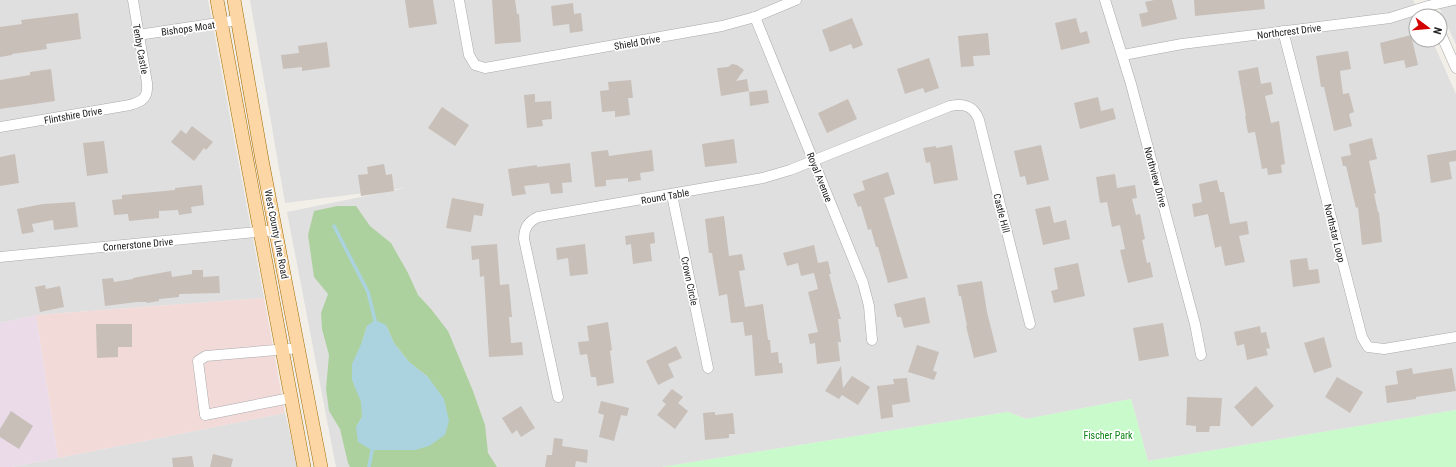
<svg xmlns="http://www.w3.org/2000/svg" width="1456" height="467" font-family="'Roboto Condensed',sans-serif">
  <rect width="100%" height="100%" fill="#f2efe9"/>
  <g fill="#e0dfdf">
    <polygon points="0,0 208,0 264,298 36,315 0,323"/>
    <polygon points="250,0 1413,0 1421,16 1416,16 1416,40 1432,40 1456,94 1456,410 1148,461 1131,399 1026,419 1008,412 662,467 336,467 287,212 405,188 285,203"/>
    <polygon points="1436,0 1456,0 1456,45"/>
    <polygon points="285,413 298,467 12,467 58,458"/>
  </g>
  <polygon fill="#f2dad9" points="264,298 285,413 58,458 36,315"/>
  <polygon fill="#ebdbe8" points="36,315 58,458 12,467 0,467 0,323"/>
  <path fill="#add19e" fill-rule="evenodd" d="M337,206H356L370,226L391,243L408,273L418,295L431,309L448,331L473,391L485,425L488,453L497,467H350L348,463L340,429L329,411L326,389L329,355L322,329L321,313L328,294L314,277L308,235L314,211ZM386,325L394,343L409,362L428,377L356,427L362,417V342L367,326Z"/>
  <polygon fill="#c8facc" points="1131,399 1148,461 1456,410 1456,467 662,467 1008,412 1026,419"/>
  <polygon fill="#aad3df" points="375,320 386,325 394,343 409,362 428,377 444,399 449,421 445,435 429,446 415,450 372,450 358,442 356,427 362,417 361,402 352,380 352,364 362,342 367,326"/>
  <g fill="none" stroke-linecap="round" stroke-linejoin="round">
    <g stroke="#aad3df" stroke-width="3.5">
      <polyline points="334,226 368,292 376,324"/>
      <polyline points="369,467 373,445"/>
    </g>
  </g>
  <g fill="#c7bfb8">
    <polygon points="405,0 433,0 437,24 409,28"/>
    <polygon points="492,0 515,0 517,14 519,14 521,42 495,44"/>
    <polygon points="1154,0 1172,0 1177,19 1142,27 1139,14 1148,12 1145,2"/>
    <polygon points="1194,0 1264,0 1265,9 1195,16"/>
    <polygon points="573,3 574,14 581,13 583,31 570,33 569,24 553,26 551,6"/>
    <polygon points="78,13 81,39 46,44 47,49 12,54 12,55 0,57 0,27 22,24 21,20"/>
    <polygon points="852,18 863,45 853,49 851,44 830,52 822,30"/>
    <polygon points="1076,18 1080,33 1087,31 1090,43 1061,50 1055,23"/>
    <polygon points="988,33 990,55 973,56 974,66 961,67 958,36"/>
    <polygon points="1411,35 1418,65 1406,68 1404,60 1384,64 1380,43"/>
    <polygon points="327,42 330,67 302,71 302,67 283,69 281,55 299,53 298,46"/>
    <polygon points="1348,51 1351,69 1340,71 1343,94 1349,93 1354,112 1349,114 1352,126 1334,131 1324,87 1321,87 1316,56"/>
    <polygon points="929,58 939,88 925,93 923,88 905,94 897,69"/>
    <polygon points="732,64 737,65 744,70 736,81 747,79 749,91 721,96 717,68 728,67"/>
    <polygon points="1258,67 1261,84 1271,82 1273,94 1265,96 1271,123 1279,121 1285,164 1281,165 1282,173 1268,175 1267,168 1262,169 1255,132 1248,133 1245,116 1246,116 1238,71"/>
    <polygon points="51,69 55,101 0,109 0,80 30,75 30,72"/>
    <polygon points="631,80 633,98 628,98 630,115 615,117 615,111 602,112 600,91 609,90 608,82"/>
    <polygon points="767,90 769,103 750,106 749,92"/>
    <polygon points="535,94 535,102 551,101 552,119 542,120 543,126 527,128 524,95"/>
    <polygon points="1098,97 1101,111 1113,108 1116,119 1080,129 1074,103"/>
    <polygon points="848,99 857,119 827,133 818,113"/>
    <polygon points="442,107 469,125 455,146 428,128"/>
    <polygon points="192,126 213,142 206,150 204,148 194,161 171,142 181,130 186,134"/>
    <polygon points="1372,138 1377,159 1369,161 1376,193 1374,194 1378,212 1379,212 1382,242 1362,245 1358,207 1356,208 1346,166 1343,166 1341,157 1351,155 1349,144"/>
    <polygon points="734,139 737,163 705,167 702,144"/>
    <polygon points="104,141 108,173 87,176 83,143"/>
    <polygon points="952,145 958,180 934,184 930,162 926,163 923,148 936,146 936,148"/>
    <polygon points="1041,145 1049,180 1027,185 1025,176 1020,177 1014,151"/>
    <polygon points="608,150 609,156 652,150 654,171 640,173 641,180 628,182 628,178 606,180 606,186 595,187 591,152"/>
    <polygon points="1456,150 1456,161 1449,162 1452,179 1431,183 1427,155"/>
    <polygon points="15,154 19,183 0,186 0,157"/>
    <polygon points="570,163 572,182 562,183 563,193 551,194 549,183 524,186 526,194 512,196 508,169 537,165 537,167"/>
    <polygon points="384,164 386,175 392,174 394,191 361,196 358,175 368,174 367,167"/>
    <polygon points="888,172 895,194 884,198 908,278 888,283 878,247 876,247 871,229 868,230 861,206 858,207 853,194 865,190 862,181"/>
    <polygon points="1115,174 1117,188 1135,185 1137,198 1132,199 1136,215 1140,214 1145,239 1142,240 1147,263 1150,262 1153,277 1128,283 1120,250 1125,249 1120,225 1112,227 1107,202 1100,203 1096,177"/>
    <polygon points="1217,180 1220,192 1224,192 1230,224 1247,221 1249,234 1239,236 1245,262 1225,266 1221,246 1215,248 1208,214 1194,217 1192,204 1202,202 1199,184"/>
    <polygon points="202,185 204,205 191,207 192,213 179,215 178,210 159,211 159,218 129,221 128,214 114,215 112,200 122,199 122,195 175,190 175,188"/>
    <polygon points="452,198 484,204 482,216 474,215 471,232 446,228"/>
    <polygon points="75,202 78,227 54,230 53,220 32,224 34,232 22,234 17,209 43,204"/>
    <polygon points="1050,206 1054,223 1066,220 1070,239 1043,245 1035,209"/>
    <polygon points="724,216 729,256 742,254 745,270 739,271 745,307 763,304 768,340 770,340 771,353 778,352 779,363 782,363 783,373 755,376 752,335 745,336 743,322 731,323 727,294 719,296 712,253 709,253 705,219"/>
    <polygon points="654,232 655,243 650,244 652,261 633,264 631,244 626,245 625,236"/>
    <polygon points="497,244 500,285 509,284 512,317 509,317 511,343 522,342 523,355 489,357 484,276 480,277 479,259 472,260 471,246"/>
    <polygon points="585,244 588,274 570,276 568,258 557,260 556,248"/>
    <polygon points="814,245 818,263 828,261 831,274 829,274 841,319 838,319 841,342 838,342 840,361 817,364 815,343 810,344 808,334 818,332 808,292 818,289 814,273 801,276 798,263 787,266 783,253"/>
    <polygon points="1307,258 1309,270 1318,269 1320,283 1293,287 1290,260"/>
    <polygon points="1078,263 1085,296 1054,303 1051,291 1058,289 1054,268"/>
    <polygon points="192,270 203,270 203,277 219,276 220,293 179,294 179,297 159,299 159,301 147,303 147,302 137,302 105,306 102,279 113,278 114,282 133,279 133,278 171,271 172,277 192,274"/>
    <polygon points="982,281 987,312 997,352 974,358 966,326 967,326 961,296 959,296 957,285"/>
    <polygon points="45,285 46,289 60,286 64,307 40,312 35,287"/>
    <polygon points="925,297 930,323 904,328 901,317 897,317 894,304"/>
    <polygon points="608,322 612,350 610,351 614,383 597,386 596,377 591,377 587,354 580,355 578,342 589,341 587,326"/>
    <polygon points="1163,323 1169,356 1139,361 1133,328"/>
    <polygon points="96,324 132,324 132,347 118,347 118,357 97,358"/>
    <polygon points="1260,326 1261,333 1266,332 1270,348 1266,349 1268,355 1247,360 1244,344 1237,346 1234,332"/>
    <polygon points="1324,337 1332,367 1314,373 1304,343"/>
    <polygon points="917,345 939,352 933,371 937,372 934,380 908,372"/>
    <polygon points="676,346 682,358 668,364 674,377 658,385 646,361"/>
    <polygon points="841,366 843,388 852,376 870,387 858,405 842,395 839,399 825,391"/>
    <polygon points="1412,368 1413,374 1452,368 1456,391 1416,397 1416,399 1387,403 1385,386 1398,384 1396,371"/>
    <polygon points="1337,377 1363,392 1350,413 1325,397"/>
    <polygon points="907,378 910,402 892,405 893,417 881,419 877,386 894,384 893,379"/>
    <polygon points="1256,386 1274,406 1252,427 1234,407"/>
    <polygon points="672,389 683,397 678,403 688,411 675,429 657,415 666,404 662,401"/>
    <polygon points="1187,397 1222,398 1220,426 1210,426 1209,432 1196,432 1196,426 1186,425"/>
    <polygon points="601,401 629,408 627,416 621,415 614,441 599,437 604,415 598,413"/>
    <polygon points="521,406 535,428 521,437 517,430 512,434 502,418"/>
    <polygon points="11,411 33,426 19,449 0,437 0,429"/>
    <polygon points="715,412 715,415 733,413 735,434 729,434 729,438 705,440 703,413"/>
    <polygon points="554,438 563,439 562,446 588,450 587,463 576,461 575,467 545,467 547,455 552,455"/>
    <polygon points="213,454 233,459 231,467 210,467"/>
    <polygon points="192,456 194,467 173,467 172,458"/>
  </g>
  <g fill="none" stroke-linecap="round" stroke-linejoin="round">
    <defs>
      <g id="minor">
        <polyline points="459,0 469,55 475,65 485,68 722,26 755,17 796,0"/>
        <polyline points="1105,0 1131,84 1195,324 1201,355"/>
        <polyline points="755,17 863,283 869,306 872,340"/>
        <polyline points="1283,31 1362,337 1368,347 1384,349 1456,337"/>
        <polyline points="1440,32 1456,68"/>
        <polyline points="138,35 238,20"/>
        <polyline points="1123,55 1182,44 1390,18 1428,6 1454,0"/>
        <path d="M0,127L130,105C144,101 148,97 147,83L133,0"/>
        <polyline points="672,195 708,368"/>
        <polyline points="0,257 276,230"/>
        <path d="M558,397L524,239C524,228 528,222 538,217L763,178L790,170L950,106C964,103 974,106 979,120L1030,324"/>
        <polyline points="290,398 205,415 198,361 206,356 299,348"/>
      </g>
      <g id="major">
        <polyline points="217,0 304,467"/>
        <polyline points="234,0 262,160 321,467"/>
      </g>
    </defs>
    <use href="#minor" stroke="#a9a9a9" stroke-width="11"/>
    <use href="#major" stroke="#a06b00" stroke-width="14"/>
    <use href="#minor" stroke="#fff" stroke-width="10"/>
    <use href="#major" stroke="#fcd6a4" stroke-width="13"/>
  </g>
  <g text-anchor="middle" stroke-width="3.5" stroke-linejoin="round" paint-order="stroke">
    <g font-size="10" fill="#222" stroke="#fff">
      <text transform="translate(188 28) rotate(-8)" y="4">Bishops Moat</text>
      <text transform="translate(1289 31) rotate(-7)" y="4">Northcrest Drive</text>
      <text transform="translate(637 42) rotate(-10)" y="4">Shield Drive</text>
      <text transform="translate(141 49) rotate(80)" y="4">Tenby Castle</text>
      <text transform="translate(73 115) rotate(-10)" y="4">Flintshire Drive</text>
      <text transform="translate(820 177) rotate(68)" y="4">Royal Avenue</text>
      <text transform="translate(1156 177) rotate(75)" y="4">Northview Drive</text>
      <text transform="translate(665 196) rotate(-10)" y="4">Round Table</text>
      <text transform="translate(1002 213) rotate(76)" y="4">Castle Hill</text>
      <text transform="translate(1335 233) rotate(76)" y="4">Northstar Loop</text>
      <text transform="translate(277 234) rotate(79)" y="4">West County Line Road</text>
      <text transform="translate(138 244) rotate(-5)" y="4">Cornerstone Drive</text>
      <text transform="translate(690 281) rotate(78)" y="4">Crown Circle</text>
    </g>
    <g font-size="10" fill="#0c8416" stroke="#fff">
      <text x="1108" y="439">Fischer Park</text>
    </g>
  </g>
  <g transform="translate(1428 28) rotate(106)"><circle r="19" fill="#ffffff" stroke="#a7a7a7"/>
  <path d="M0-3L7 15L0 10L-7 15Z" fill="#d40000"/>
  <text y="-6" font-size="11" font-weight="bold" text-anchor="middle" fill="#222222">N</text>
  </g>
</svg>
